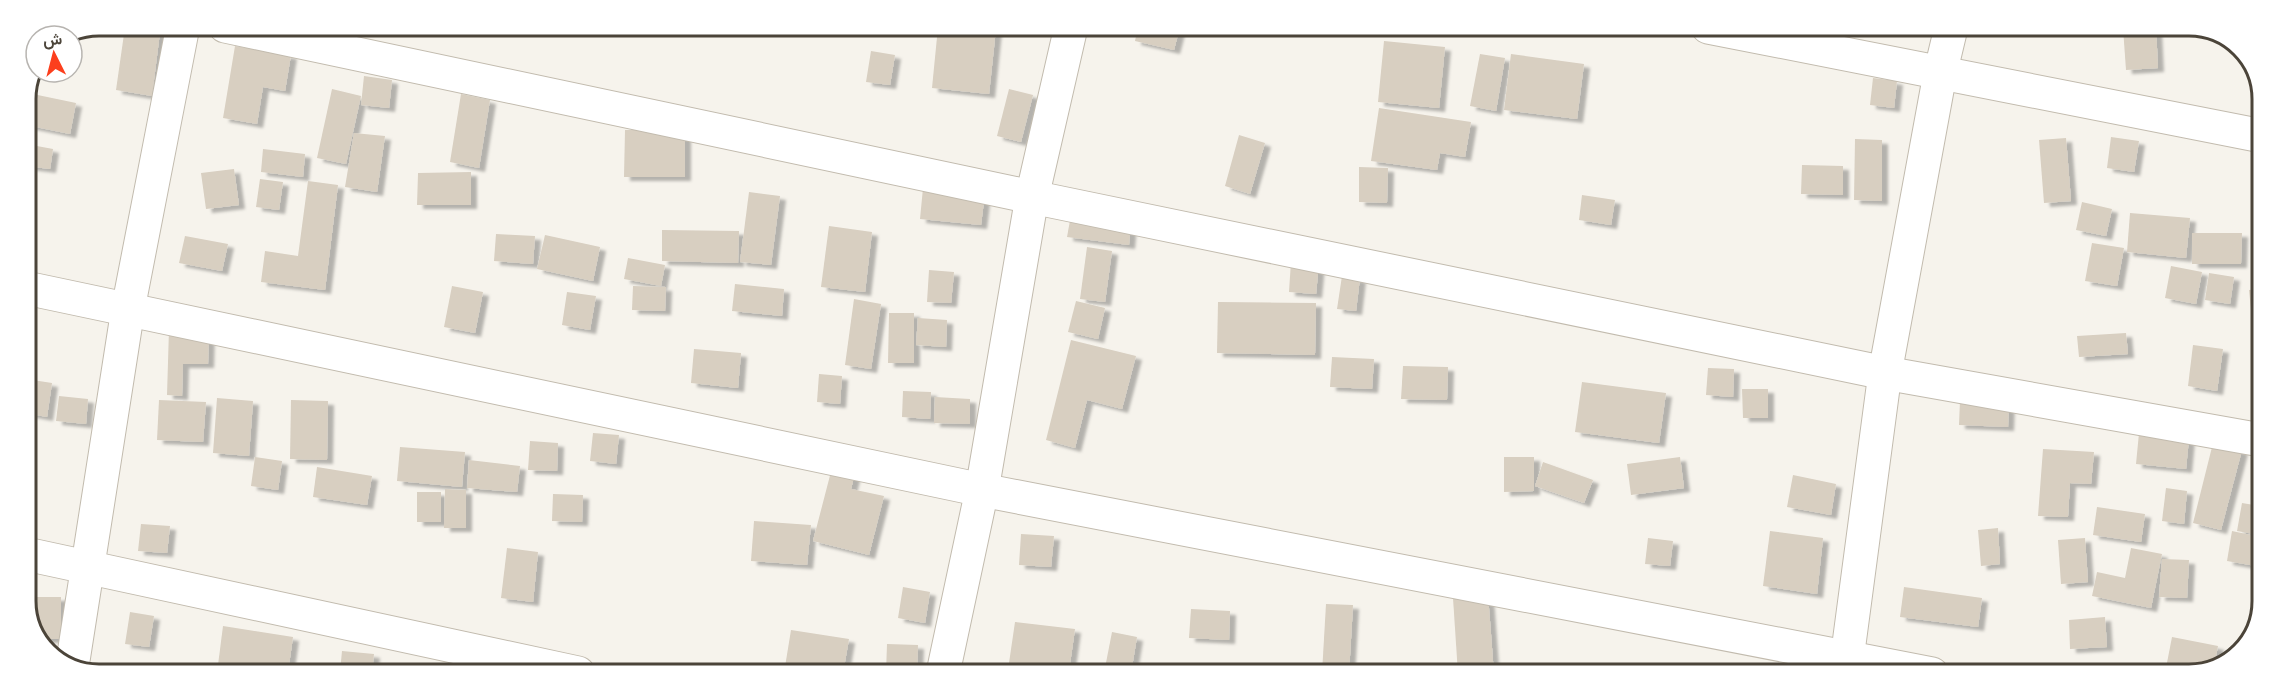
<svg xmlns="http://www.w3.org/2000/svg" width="2288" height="700" font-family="Roboto,Vazirmatn,sans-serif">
  <defs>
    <filter id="shadow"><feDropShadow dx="6" dy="4" stdDeviation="1.5" flood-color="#0004"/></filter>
  </defs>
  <rect width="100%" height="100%" fill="#f6f3ec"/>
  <g fill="#d8cfc1" filter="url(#shadow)">
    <polygon points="125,27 160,32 152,96 116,90"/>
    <polygon points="938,27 996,29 989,94 932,88"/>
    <polygon points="1138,27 1180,27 1174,50 1135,41"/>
    <polygon points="2123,28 2156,28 2158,68 2126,70"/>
    <polygon points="1384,41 1445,47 1439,108 1378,102"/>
    <polygon points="235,46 291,55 285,91 263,87 257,124 223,118"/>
    <polygon points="871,51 895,55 890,85 866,82"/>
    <polygon points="1480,54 1505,58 1496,111 1470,106"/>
    <polygon points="1511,54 1584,64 1577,119 1504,110"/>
    <polygon points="364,76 392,80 389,108 361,105"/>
    <polygon points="1873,78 1897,81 1894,108 1870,105"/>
    <polygon points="332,89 361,96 346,164 317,158"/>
    <polygon points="1009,89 1033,95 1021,142 997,136"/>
    <polygon points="28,93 76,103 70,134 26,125 26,98"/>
    <polygon points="461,94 490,100 479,168 450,162"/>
    <polygon points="1379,108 1471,122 1465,157 1440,153 1437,170 1371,161"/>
    <polygon points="625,130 685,130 685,177 624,177"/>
    <polygon points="354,133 385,136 377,192 345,187"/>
    <polygon points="1239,135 1265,143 1250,194 1225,186"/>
    <polygon points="2111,137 2139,141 2134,172 2107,168"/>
    <polygon points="2066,138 2071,201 2044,203 2039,140"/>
    <polygon points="1855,139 1882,140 1882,201 1854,200"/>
    <polygon points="26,144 53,149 50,169 26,166"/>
    <polygon points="263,149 305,154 303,177 261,172"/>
    <polygon points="1802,165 1843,166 1843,195 1801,194"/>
    <polygon points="1359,167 1388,168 1387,203 1359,202"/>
    <polygon points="234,169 239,205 206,209 201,173"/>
    <polygon points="471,172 471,205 417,205 418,173"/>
    <polygon points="2255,175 2262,175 2262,253 2258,253"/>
    <polygon points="260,179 283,182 279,210 256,207"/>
    <polygon points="308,181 338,185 325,290 261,282 265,251 298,256"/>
    <polygon points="923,188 985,193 981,225 920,219"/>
    <polygon points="749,192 780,196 771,265 740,262"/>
    <polygon points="1582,195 1615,200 1611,225 1579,220"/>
    <polygon points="2082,202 2112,209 2106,236 2076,230"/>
    <polygon points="2130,213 2190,218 2186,258 2127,252"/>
    <polygon points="1071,215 1131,223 1129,245 1067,237"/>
    <polygon points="829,226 872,232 865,292 821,287"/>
    <polygon points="662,230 739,231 738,263 662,261"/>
    <polygon points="2192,233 2242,233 2241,264 2192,264"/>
    <polygon points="496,234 535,236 533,264 494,261"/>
    <polygon points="545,235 600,247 593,281 537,269"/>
    <polygon points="185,236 228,244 222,271 179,263"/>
    <polygon points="2092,243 2124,248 2117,286 2085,281"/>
    <polygon points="1087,247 1112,251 1105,302 1080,299"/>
    <polygon points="628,258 665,265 661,286 624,279"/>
    <polygon points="1291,261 1319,263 1316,294 1289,292"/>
    <polygon points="2171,266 2202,272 2196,304 2165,298"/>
    <polygon points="929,270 954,272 951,303 927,302"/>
    <polygon points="2209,273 2234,277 2230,304 2205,300"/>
    <polygon points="1342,276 1360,278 1356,311 1337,309"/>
    <polygon points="735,284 784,289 782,316 732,311"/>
    <polygon points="452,286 483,292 475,333 444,327"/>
    <polygon points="633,286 666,287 665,311 632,310"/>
    <polygon points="2261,289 2261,319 2252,320 2249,290"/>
    <polygon points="567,292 596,296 590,330 562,325"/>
    <polygon points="854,299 881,304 871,369 845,365"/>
    <polygon points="1076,301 1105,308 1098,339 1068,332"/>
    <polygon points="1218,302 1316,303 1315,355 1217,353"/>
    <polygon points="889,313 914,313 914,363 888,363"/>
    <polygon points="918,318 947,320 946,347 916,345"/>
    <polygon points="169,329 209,331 208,364 183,364 182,396 167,395"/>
    <polygon points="2126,333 2128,354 2079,357 2077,336"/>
    <polygon points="1071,340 1136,356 1122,409 1087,400 1075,448 1046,440"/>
    <polygon points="2193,345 2223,349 2217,391 2188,386"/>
    <polygon points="694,349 741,353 738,388 691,383"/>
    <polygon points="1332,357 1374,359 1372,389 1330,387"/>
    <polygon points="1403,366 1448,367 1447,400 1401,399"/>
    <polygon points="1708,368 1734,369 1733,397 1706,395"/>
    <polygon points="819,374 842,376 840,404 817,402"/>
    <polygon points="26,379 52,383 47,417 26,413"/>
    <polygon points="1582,382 1666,393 1659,443 1575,432"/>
    <polygon points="1742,389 1768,389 1768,418 1743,418"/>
    <polygon points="903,391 931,392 930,419 902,417"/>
    <polygon points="59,396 88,399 86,424 56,421"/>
    <polygon points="935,397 970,399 970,424 934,423"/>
    <polygon points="217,398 253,401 249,456 213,453"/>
    <polygon points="159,400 206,402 203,442 157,440"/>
    <polygon points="291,400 328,401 327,460 290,459"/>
    <polygon points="1960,400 2009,401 2008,427 1959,425"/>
    <polygon points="593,433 619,435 616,464 590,461"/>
    <polygon points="2139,433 2189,438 2186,469 2136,464"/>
    <polygon points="530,441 558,443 557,471 528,470"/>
    <polygon points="2213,443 2242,450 2221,530 2193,523"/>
    <polygon points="400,447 465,452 462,487 397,481"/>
    <polygon points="2043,449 2094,452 2091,484 2070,483 2068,517 2038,516"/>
    <polygon points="255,457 282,461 278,490 251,486"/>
    <polygon points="1504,457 1534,457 1534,491 1504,492"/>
    <polygon points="1680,457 1684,488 1631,495 1627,464"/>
    <polygon points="469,460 520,466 517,492 467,488"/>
    <polygon points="834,460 857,466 851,489 884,496 869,555 813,541"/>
    <polygon points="1543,462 1593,480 1584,503 1535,486"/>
    <polygon points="317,467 372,476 367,505 313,497"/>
    <polygon points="1793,475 1836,484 1831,515 1787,507"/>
    <polygon points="2166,488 2187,491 2184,524 2162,521"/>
    <polygon points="445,489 466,490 466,528 444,528"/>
    <rect x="417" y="492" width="24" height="30"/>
    <polygon points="553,494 583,495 582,522 552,521"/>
    <polygon points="2242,503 2260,506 2260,535 2237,531"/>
    <polygon points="2097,507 2145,514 2141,542 2093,535"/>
    <polygon points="754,521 811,525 807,565 751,561"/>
    <polygon points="141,524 170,526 167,553 138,551"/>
    <polygon points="1998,528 2000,564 1981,566 1978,530"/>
    <polygon points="1770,531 1823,538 1817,594 1763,586"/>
    <polygon points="2232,531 2260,537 2256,566 2227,561"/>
    <polygon points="1021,534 1054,536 1051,567 1019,565"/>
    <polygon points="1648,538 1673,541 1670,566 1645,564"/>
    <polygon points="2085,538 2088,582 2061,584 2058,540"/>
    <polygon points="507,548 538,552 533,602 501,598"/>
    <polygon points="2131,548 2162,554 2151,608 2092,596 2097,572 2125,578"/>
    <polygon points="2162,559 2189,560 2187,598 2159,597"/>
    <polygon points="903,587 930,592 925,623 898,618"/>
    <polygon points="1904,587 1982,598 1978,627 1900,617"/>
    <polygon points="1488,595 1494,674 1458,674 1453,598"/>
    <polygon points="26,597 61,597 61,639 39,639 26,606"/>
    <polygon points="1326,604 1353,605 1349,673 1322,673"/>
    <polygon points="1191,609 1230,611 1229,640 1189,638"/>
    <polygon points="130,612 154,616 149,647 125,644"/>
    <polygon points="2105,617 2107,647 2070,649 2069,620"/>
    <polygon points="1015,622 1075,629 1069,671 1009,663"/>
    <polygon points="223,626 293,637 288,672 265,672 218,665"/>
    <polygon points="791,630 849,639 843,673 784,673"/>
    <polygon points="1112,632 1137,637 1131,673 1104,673"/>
    <polygon points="2172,637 2218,646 2214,666 2190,674 2165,673"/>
    <polygon points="887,644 918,645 917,673 886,673"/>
    <polygon points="342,651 374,654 372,672 340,672"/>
    <rect x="1423" y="663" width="23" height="11"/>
    <polygon points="1008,665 1046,672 1046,673 1007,673"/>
  </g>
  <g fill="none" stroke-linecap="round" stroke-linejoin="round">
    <defs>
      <g id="minor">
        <polyline points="225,26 1032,197 1885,373 2261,440"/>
        <polyline points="1708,27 2262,136"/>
        <polyline points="26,288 982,490 1932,674"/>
        <polyline points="26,554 578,673"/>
        <polyline points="72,667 128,309 183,26"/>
        <polyline points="943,673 982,490 1032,197 1071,27"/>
        <polyline points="1845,674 1885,373 1940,74 1951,28"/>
      </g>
    </defs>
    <use href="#minor" stroke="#c2bbae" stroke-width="35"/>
    <use href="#minor" stroke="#fff" stroke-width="33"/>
  </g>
  <path d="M0 0H2288V700H0ZM99 36H2189A63 63 0 0 1 2252 99V601A63 63 0 0 1 2189 664H99A63 63 0 0 1 36 601V99A63 63 0 0 1 99 36Z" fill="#fff" fill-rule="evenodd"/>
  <path fill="none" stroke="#4b4439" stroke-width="3" d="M99 36H2189A63 63 0 0 1 2252 99V601A63 63 0 0 1 2189 664H99A63 63 0 0 1 36 601V99A63 63 0 0 1 99 36Z"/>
  <g transform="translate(54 54) rotate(354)"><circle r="28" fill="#ffffff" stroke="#b7b4b0" stroke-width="1.5"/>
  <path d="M0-4.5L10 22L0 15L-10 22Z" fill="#fc3f1d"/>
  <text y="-9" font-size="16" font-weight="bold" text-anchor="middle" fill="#4b4439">ش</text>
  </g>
</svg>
